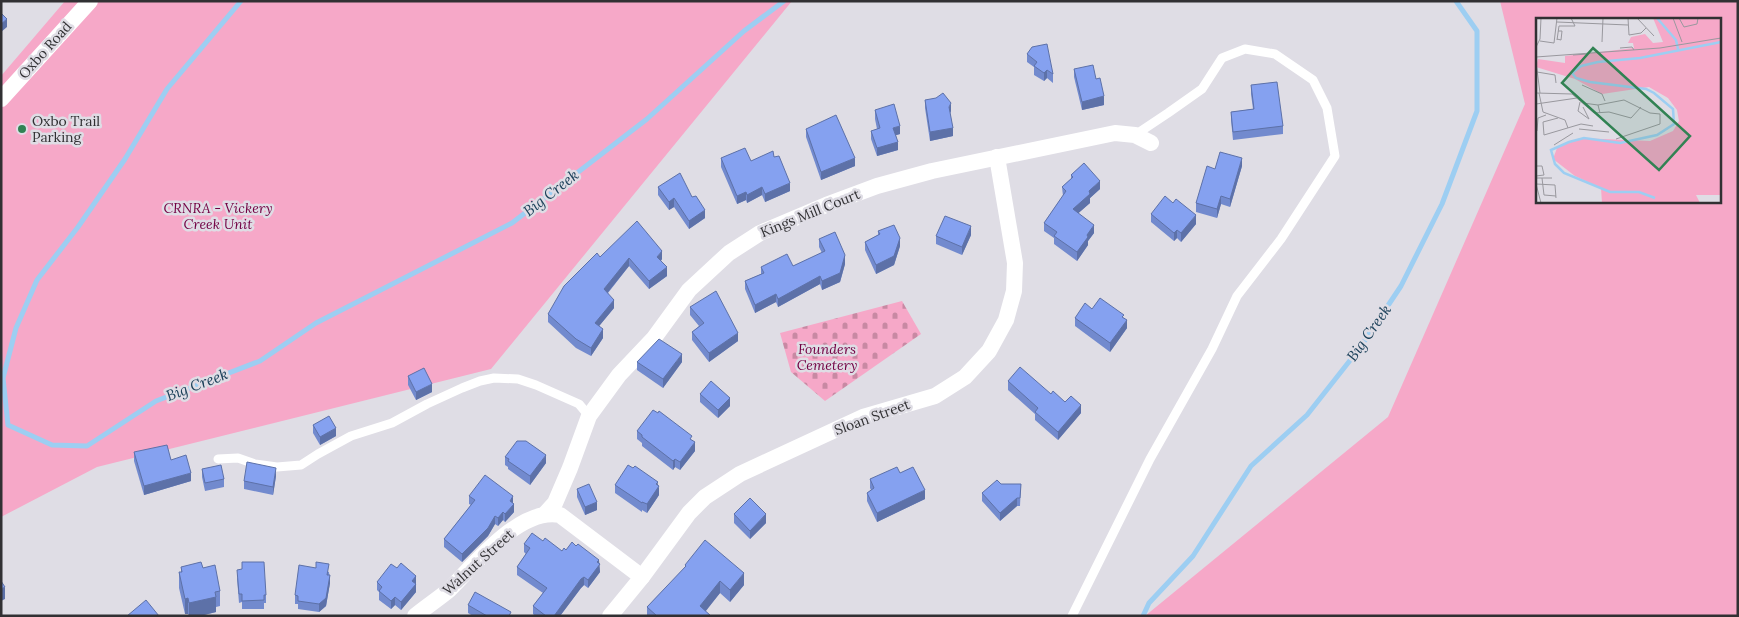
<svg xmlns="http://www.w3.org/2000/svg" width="1739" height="617" font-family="Lora,serif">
  <defs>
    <pattern id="cemetery-stones" width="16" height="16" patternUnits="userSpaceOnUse" patternTransform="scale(1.25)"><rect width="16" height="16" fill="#f6a8c8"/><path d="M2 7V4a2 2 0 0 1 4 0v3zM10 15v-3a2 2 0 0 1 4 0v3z" fill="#c889a3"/></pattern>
  </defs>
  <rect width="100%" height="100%" fill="#dfdde5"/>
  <g fill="#f6a8c8" fill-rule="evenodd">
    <polygon points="65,1 792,1 491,369 97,467 1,517 1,76"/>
    <path d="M1500,1H1738V616H1145L1388,417L1525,104ZM1538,19H1720V201H1538Z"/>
  </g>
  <polygon fill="url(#cemetery-stones)" points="902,301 921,334 825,401 791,372 780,333"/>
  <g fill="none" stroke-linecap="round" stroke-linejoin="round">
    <g stroke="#9dcef2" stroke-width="5">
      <polyline points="241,1 167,89 125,159 78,227 37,280 16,328 3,378 8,425 52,445 87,446 156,401 260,361 316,323 512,223 647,119 744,31 784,1"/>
      <polyline points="1143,616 1149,603 1193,556 1251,466 1307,415 1359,349 1401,286 1442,204 1477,111 1477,31 1456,1"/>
    </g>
    <g stroke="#fff" stroke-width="9">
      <polyline points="218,459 238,458 255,464 277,467 301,465 318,454 351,436 392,423 427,404 462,388 480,381 494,378 518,379 536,385 579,404 589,416"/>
      <polyline points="1072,616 1150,459 1212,349 1237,296 1281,239 1335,156 1327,108 1313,80 1275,54 1245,49 1222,58 1202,89 1168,113 1135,135"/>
    </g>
    <g stroke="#fff" stroke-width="16">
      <polyline points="1,99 90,1"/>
      <polyline points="545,514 555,503 570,468 589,416 619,375 654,338 689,290 729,253 760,233 826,205 877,186 932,171 1115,133 1135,135 1151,143"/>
      <path d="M415,616C426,607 438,599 449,590C475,564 520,507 560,515L642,577"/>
      <polyline points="610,616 642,577 689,513 705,497 740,474 863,417 935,396 965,377 989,351 1006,320 1014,291 1015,263 997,157"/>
    </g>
  </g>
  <g fill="#728ace">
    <polygon points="1027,54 1053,74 1053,83 1047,78 1044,81 1034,75 1034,67 1027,62"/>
    <polygon points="1074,69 1096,79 1104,105 1082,110 1074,77"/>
    <polygon points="1251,85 1283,126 1283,134 1233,140 1231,120 1231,112 1253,109 1251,94"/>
    <polygon points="925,100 951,111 950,113 953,136 930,141 925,108"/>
    <polygon points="875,110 900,134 896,135 898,150 877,156 871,139 871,131 877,129 875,119"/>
    <polygon points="806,129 855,166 821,180 806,137"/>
    <polygon points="774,157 790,191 765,202 762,195 747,203 746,200 737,204 721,167 721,158 751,161"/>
    <polygon points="1242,166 1230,207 1221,204 1217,218 1196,212 1196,203 1215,169"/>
    <polygon points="1071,175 1100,189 1090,198 1090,203 1078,213 1094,233 1088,241 1088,245 1077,261 1054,244 1054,238 1044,231 1044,223 1063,196 1062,187 1071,179"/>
    <polygon points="658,187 692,197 705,218 689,229 674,207 669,210 658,195"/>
    <polygon points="1151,214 1196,224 1181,242 1177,238 1174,241 1151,222"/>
    <polygon points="878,231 900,246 894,265 876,274 865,250 865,242 878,235"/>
    <polygon points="971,235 962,255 936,244 936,236"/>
    <polygon points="819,239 845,264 840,282 822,290 820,284 778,307 776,302 755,313 745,289 745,281 761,274 761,267 793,266 822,253 819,247"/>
    <polygon points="600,257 662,259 661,261 667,276 649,289 629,266 608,293 614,308 599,326 603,338 591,356 576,348 548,322 548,314"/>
    <polygon points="690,307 738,341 709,362 692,340 692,332 699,326 690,315"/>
    <polygon points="1092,309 1124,318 1127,328 1110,352 1075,326 1075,318"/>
    <polygon points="637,362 682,362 663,388 637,370"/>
    <polygon points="408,376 432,392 416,400 408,385"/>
    <polygon points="1008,381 1051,394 1065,402 1081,413 1058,440 1035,420 1035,414 1008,390"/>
    <polygon points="700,394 730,406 718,418 700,402"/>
    <polygon points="313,425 336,436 320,445 313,433"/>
    <polygon points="637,431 692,440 695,451 680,470 675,467 673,470 642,446 642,443 637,439"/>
    <polygon points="134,452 171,460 191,481 144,495 134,461"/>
    <polygon points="505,457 546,463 530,485 508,469 508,467 505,465"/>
    <polygon points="202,469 224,479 224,487 205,491 202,477"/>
    <polygon points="900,473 925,499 877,522 867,501 867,493 871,490 870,488 870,479"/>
    <polygon points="276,476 273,495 244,489 244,481"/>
    <polygon points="1001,484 1021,484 1020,506 1017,506 1000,521 982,501 982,493"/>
    <polygon points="615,485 658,486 659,495 647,513 642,510 642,512 615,493"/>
    <polygon points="577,489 597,510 585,515 577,497"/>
    <polygon points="469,496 513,504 514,512 505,522 503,520 498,526 495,524 488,536 462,562 444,547 444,539 471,505 469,504"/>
    <polygon points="734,514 766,523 750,539 734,523"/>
    <polygon points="543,541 562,551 566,550 599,563 600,572 588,588 584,585 581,588 560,616 535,616 533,614 533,606 543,593 517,575 517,567 526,554 524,552 524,544"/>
    <polygon points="685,565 744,585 730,602 720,593 705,611 711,616 647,616 647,607 685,568"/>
    <polygon points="181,567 203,568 220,591 220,606 216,607 216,612 200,616 189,616 188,614 185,614 179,588 179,572 181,572"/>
    <polygon points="316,568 329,572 330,583 326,606 319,612 298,609 298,604 295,604 295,595"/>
    <polygon points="397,568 416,576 416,592 401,610 395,605 391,609 379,600 379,592 377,590 377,582"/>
    <polygon points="237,578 266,595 266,603 264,603 264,609 242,609 242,602 239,603"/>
    <polygon points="468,605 511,616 473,616 468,613"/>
  </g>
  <g fill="#5d71a8">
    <polygon points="7,19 7,27 1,32 1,24"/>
    <polygon points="1047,70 1047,78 1044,81 1044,73"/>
    <polygon points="1104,96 1104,105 1082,110 1082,102"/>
    <polygon points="951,103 951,111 949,115 949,107"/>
    <polygon points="900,126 900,134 893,136 893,128"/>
    <polygon points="953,128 953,136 930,141 930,132"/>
    <polygon points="898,142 898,150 877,156 877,148"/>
    <polygon points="855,158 855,166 821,180 821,172"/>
    <polygon points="1242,158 1242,166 1230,207 1230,199"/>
    <polygon points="1100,181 1100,189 1090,198 1090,203 1073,218 1073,209 1089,191"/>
    <polygon points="790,183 790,191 765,202 765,194"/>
    <polygon points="762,187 762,195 747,203 747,195"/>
    <polygon points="746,192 746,200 737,204 737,196"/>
    <polygon points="1221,196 1221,204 1217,218 1217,209"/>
    <polygon points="674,198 674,207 669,210 669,202"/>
    <polygon points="705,210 705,218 689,229 689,221"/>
    <polygon points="1196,215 1196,224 1181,242 1181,233"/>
    <polygon points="1094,225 1094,233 1088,241 1088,245 1077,261 1077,252 1087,235"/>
    <polygon points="971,226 971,235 962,255 962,247"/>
    <polygon points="1177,230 1177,238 1174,241 1174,233"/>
    <polygon points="900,238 900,246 894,265 876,274 876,265"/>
    <polygon points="662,251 662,259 657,265 657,257"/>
    <polygon points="845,255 845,264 840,282 822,290 822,281"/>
    <polygon points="629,258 629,266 604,297 604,289"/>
    <polygon points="667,267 667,276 649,289 649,281"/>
    <polygon points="820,276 820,284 778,307 778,299"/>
    <polygon points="776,294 776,302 755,313 755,305"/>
    <polygon points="614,300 614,308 595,331 595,323"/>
    <polygon points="1127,320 1127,328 1110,352 1110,343"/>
    <polygon points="603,329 603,338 591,356 591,348"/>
    <polygon points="738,333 738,341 709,362 709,353"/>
    <polygon points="682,354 682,362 663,388 663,379"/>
    <polygon points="432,384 432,392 416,400 416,392"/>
    <polygon points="730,398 730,406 718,418 718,410"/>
    <polygon points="1081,405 1081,413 1058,440 1058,432"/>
    <polygon points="336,428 336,436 320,445 320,437"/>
    <polygon points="695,442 695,451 680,470 680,462"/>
    <polygon points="546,455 546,463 530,485 530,476"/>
    <polygon points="675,459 675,467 673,470 673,461"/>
    <polygon points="276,468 276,476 273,495 273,487"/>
    <polygon points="191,473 191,481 144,495 144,486"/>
    <polygon points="658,482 658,488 659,486 659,495 647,513 647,504"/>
    <polygon points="925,490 925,499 877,522 877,513"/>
    <polygon points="513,496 513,504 510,501"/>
    <polygon points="1017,498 1017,506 1000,521 1000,513"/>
    <polygon points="597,502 597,510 585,515 585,507"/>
    <polygon points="514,504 514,512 505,522 505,514"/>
    <polygon points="503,512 503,520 498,526 498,518"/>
    <polygon points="766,514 766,523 750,539 750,531"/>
    <polygon points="495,516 495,524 488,536 462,562 462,554"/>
    <polygon points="599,560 600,572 588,588 588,580 597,562"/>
    <polygon points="744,573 744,585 730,602 730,590"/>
    <polygon points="330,575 330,583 326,606 319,612 319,604"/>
    <polygon points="416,576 416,592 401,610 401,602 412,581"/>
    <polygon points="584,577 584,585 581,588 560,616 554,616 581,579"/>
    <polygon points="720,581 720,593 702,616 700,606"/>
    <polygon points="5,587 5,599 1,601 1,589"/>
    <polygon points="216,597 216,612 200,616 189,616 189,603"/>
    <polygon points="395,597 395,605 391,609 391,601"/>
    <polygon points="188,598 188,614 185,614 185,599"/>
  </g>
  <g fill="#85a1f0" stroke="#5d71a8">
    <polygon points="1,13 7,19 1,24"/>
    <polygon points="1047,44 1053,74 1047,70 1044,73 1034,66 1037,62 1027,54 1032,47"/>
    <polygon points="1093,65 1096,79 1100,78 1104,96 1082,102 1074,69"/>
    <polygon points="1277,82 1283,126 1233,132 1231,112 1254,109 1251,85"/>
    <polygon points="943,93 951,103 949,107 953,128 930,132 925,100 936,98"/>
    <polygon points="894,104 900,126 893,128 898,142 877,148 871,131 880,128 875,110"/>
    <polygon points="836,115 855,158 821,172 806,129"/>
    <polygon points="745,148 751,161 773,151 774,157 779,156 790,183 765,194 762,187 747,195 746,192 737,196 721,158"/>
    <polygon points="1220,152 1242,158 1230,199 1221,196 1217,209 1196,203 1207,166 1215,169"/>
    <polygon points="1084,163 1100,181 1089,191 1090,194 1073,209 1094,225 1087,235 1088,237 1077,252 1054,236 1057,232 1044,223 1066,191 1062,187 1073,177 1071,175"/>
    <polygon points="680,173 692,197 696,196 705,210 689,221 674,198 669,202 658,187"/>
    <polygon points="1165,196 1173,203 1176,199 1196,215 1181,233 1177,230 1174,233 1151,214"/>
    <polygon points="945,216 971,226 962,247 936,236"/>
    <polygon points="637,221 662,251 657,257 667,267 649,281 629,258 604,289 614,300 595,323 603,329 591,348 576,339 548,314 564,286 597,253 600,257"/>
    <polygon points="894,225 900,238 894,256 876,265 865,242 880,234 878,231"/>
    <polygon points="835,232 845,255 840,273 822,281 820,276 778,299 776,294 755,305 745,281 764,273 761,267 787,254 793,266 825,251 819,239"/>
    <polygon points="716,291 738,333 709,353 692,332 704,323 690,307"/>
    <polygon points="1100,298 1124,315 1122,317 1127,320 1110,343 1075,318 1085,303 1092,309"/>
    <polygon points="659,339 682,354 663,379 637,362"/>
    <polygon points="1020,367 1051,394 1053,391 1065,402 1071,396 1081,405 1058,432 1035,412 1038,408 1008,381"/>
    <polygon points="424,368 432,384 416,392 408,376"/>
    <polygon points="711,381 730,398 718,410 700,394"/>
    <polygon points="653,410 658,413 659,411 692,436 690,439 695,442 680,462 675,459 673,461 642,437 642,435 637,431"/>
    <polygon points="329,416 336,428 320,437 313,425"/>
    <polygon points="517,441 526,441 546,455 530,476 508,461 509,459 505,457"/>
    <polygon points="167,445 171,460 186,455 191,473 144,486 134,452"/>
    <polygon points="247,462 276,468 273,487 244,481"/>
    <polygon points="221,465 224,479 205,483 202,469"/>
    <polygon points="628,465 633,468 635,466 658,482 656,484 659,486 647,504 642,502 642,503 615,485"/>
    <polygon points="897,467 900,473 913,467 925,490 877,513 867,493 874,488 870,479"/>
    <polygon points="485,475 513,496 510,501 514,504 505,514 503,512 498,518 495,516 488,528 462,554 444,539 475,500 469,496"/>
    <polygon points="997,480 1001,484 1021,484 1020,498 1017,498 1000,513 982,493"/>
    <polygon points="589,484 597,502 585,507 577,489"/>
    <polygon points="750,498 766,514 750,531 734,514"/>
    <polygon points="532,533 543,541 545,538 562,551 564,548 566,550 572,542 576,546 578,544 599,560 597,562 600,564 588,580 584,577 581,579 554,616 546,616 533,606 547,588 517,567 530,548 524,544"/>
    <polygon points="705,540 744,573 730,590 720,581 700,606 711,616 657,616 647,607 686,566 685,565"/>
    <polygon points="201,562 203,568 215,565 220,591 215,592 216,597 189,603 188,598 185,599 179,572 182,572 181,567"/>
    <polygon points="242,562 264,562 266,595 264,595 264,600 242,601 242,594 239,594 237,570 242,569"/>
    <polygon points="316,562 329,564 327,575 330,575 326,598 319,604 298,601 298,596 295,595 299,565 316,568"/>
    <polygon points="401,563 416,576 412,581 416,584 401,602 395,597 391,601 379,591 382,587 377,582 391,564 397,568"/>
    <polygon points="1,581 5,587 1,589"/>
    <polygon points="475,592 511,612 509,616 487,616 468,605"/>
    <polygon points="146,600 159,616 127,616"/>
  </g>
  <circle fill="#318253" stroke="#dfdde5" stroke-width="2" cx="22" cy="129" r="5"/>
  <g text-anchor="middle" stroke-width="5" stroke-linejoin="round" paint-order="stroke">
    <g font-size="14" fill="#313033" stroke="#dfdde5">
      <text transform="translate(45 50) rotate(-48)" y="5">Oxbo Road</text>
      <text transform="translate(810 213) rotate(-22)" y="5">Kings Mill Court</text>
      <text transform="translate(872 417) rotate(-20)" y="5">Sloan Street</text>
      <text transform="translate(478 562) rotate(-42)" y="5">Walnut Street</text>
    </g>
    <g font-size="14" fill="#313033" stroke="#dfdde5" text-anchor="start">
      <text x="32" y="126">Oxbo Trail<tspan x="32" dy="16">Parking</tspan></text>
    </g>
    <g font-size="14" font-style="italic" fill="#720043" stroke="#dfdde5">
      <text x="218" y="213">CRNRA - Vickery<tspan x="218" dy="16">Creek Unit</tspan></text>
      <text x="827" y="354">Founders<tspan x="827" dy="16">Cemetery</tspan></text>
    </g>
    <g font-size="15" font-style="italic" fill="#1c415a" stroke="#dfdde5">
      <text transform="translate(551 193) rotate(-38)" y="5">Big Creek</text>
      <text transform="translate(1369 333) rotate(-55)" y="5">Big Creek</text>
      <text transform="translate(197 385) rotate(-21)" y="5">Big Creek</text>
    </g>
  </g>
  <g transform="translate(1536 18)">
    <rect width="185" height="185" fill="#dfdde5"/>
    <path d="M117,0H185V177H160L164,185H66L65,170L39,158L17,141L21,130L44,120L114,123L137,113L143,103L141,92L132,80L113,69L66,76L39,61L0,49L2,41L29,45V38L98,30L97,25H92L95,19L109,16L117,25L127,24Z" fill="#f6a8c8"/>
    <path fill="none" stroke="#9dcef2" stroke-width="2.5" d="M121,0L140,22L142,31M119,180L103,174H74L28,155L19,146L15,132L33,124L48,120L84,125L121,117L138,106L137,91L118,75L110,71L54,64L40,60L36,55L45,48L62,44L104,40L185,24"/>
    <path fill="none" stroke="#99989e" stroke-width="1" d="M92,0L93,17L105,15L110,10M101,0L118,18M137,0L146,24M143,0L148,9L161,6L162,0M21,4L92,7M21,21L25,22L26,13H22M21,22L23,8H39L35,0M4,23L18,25L21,0M66,24L67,0M0,29L4,21L5,0M84,30L96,29L98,32M37,37L52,36M0,39L124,30L185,20M0,44L4,75M1,54L19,57L20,65M46,67L66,76L69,83M0,75L36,76L58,95L73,94L95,100L105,89M3,75L7,94L29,102L32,110M44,84L42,93L53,101L47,89M47,85L62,87L64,95M0,86L41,80M62,87L88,82L114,95M22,100L7,104L8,117L45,106L57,108M43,111L73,114M1,113L2,100L10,97M80,121L124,106V96L114,95M18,127L37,115M0,148H6L8,157L0,158M0,160H16M6,160L8,177L20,178M0,166L19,167L20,180M0,166L5,185"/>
    <path fill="#318253" fill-opacity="0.15" stroke="#318253" stroke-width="2.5" d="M57,30L154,118L123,152L26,65Z"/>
    <rect width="185" height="185" fill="none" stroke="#313033" stroke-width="2.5"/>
  </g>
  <rect width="1739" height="617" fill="none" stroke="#313033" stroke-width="5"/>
</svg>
